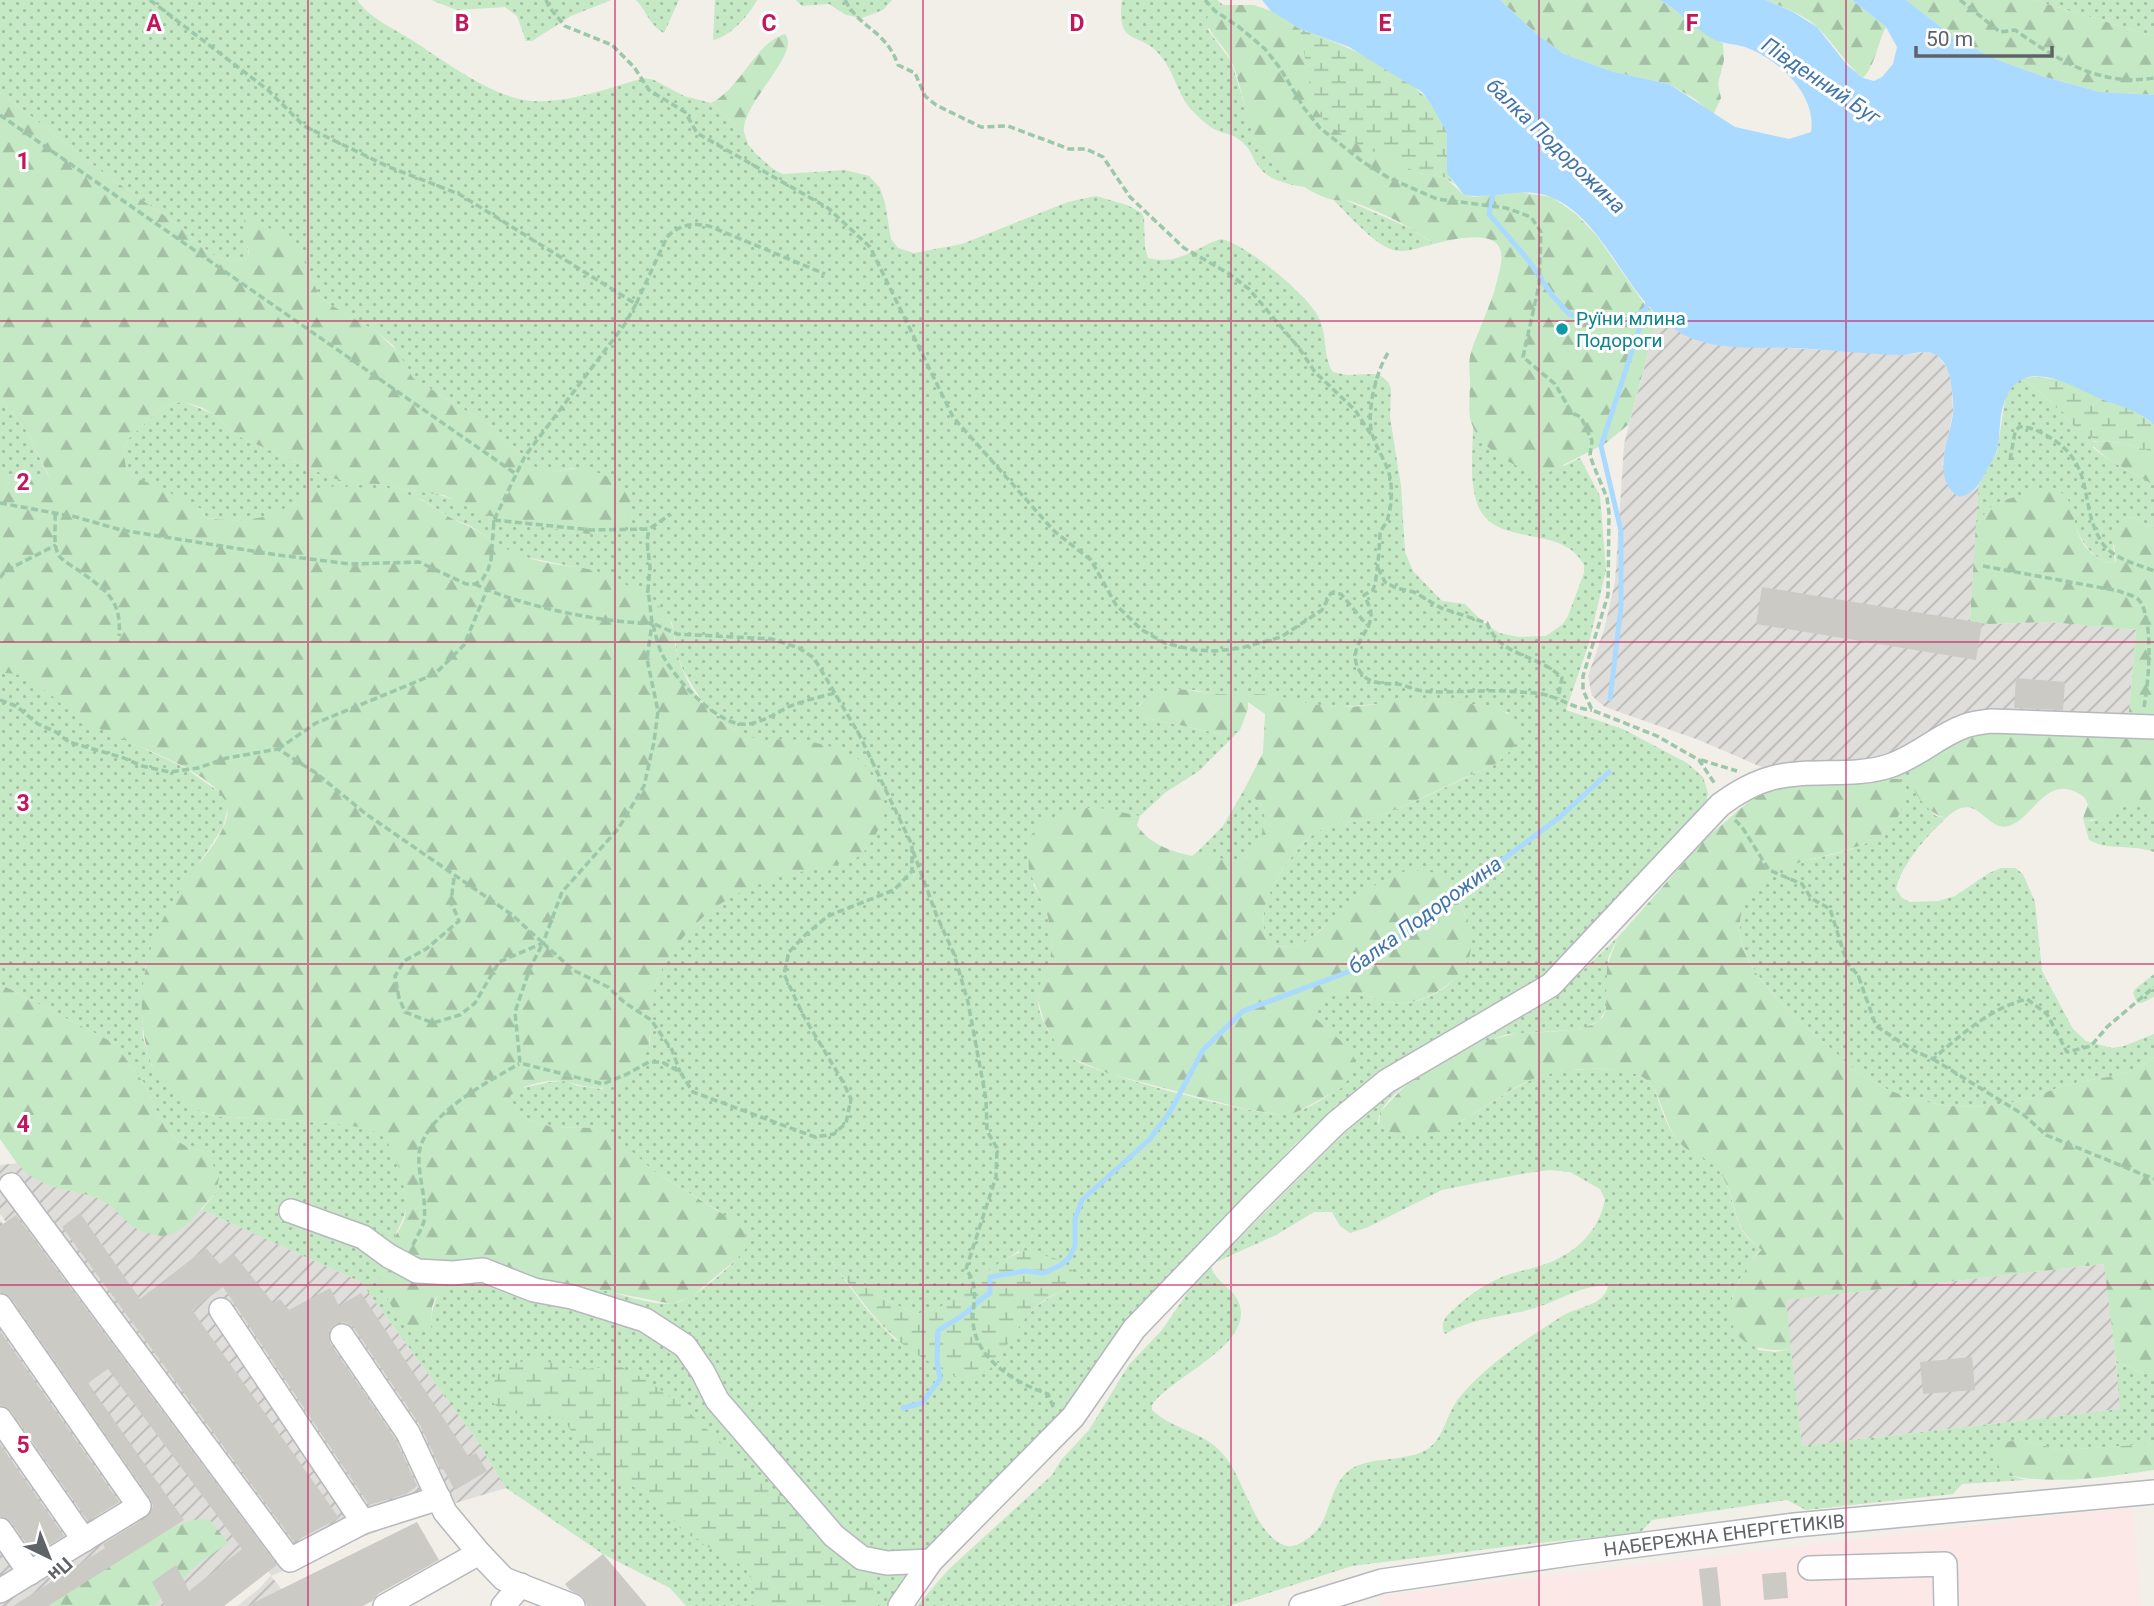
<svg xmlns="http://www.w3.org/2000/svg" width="2154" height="1606" font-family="Roboto,sans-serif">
  <defs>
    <pattern id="industrial-furrows" width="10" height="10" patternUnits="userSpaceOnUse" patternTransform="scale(1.75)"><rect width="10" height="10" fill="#e0deda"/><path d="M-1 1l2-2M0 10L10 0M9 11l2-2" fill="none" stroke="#b9b8b5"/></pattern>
    <pattern id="grass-dots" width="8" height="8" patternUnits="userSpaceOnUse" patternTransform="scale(1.75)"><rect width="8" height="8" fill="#c5e8c5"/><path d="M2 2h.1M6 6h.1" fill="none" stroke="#a3c0a4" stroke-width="1.8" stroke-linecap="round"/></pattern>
    <pattern id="forest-firs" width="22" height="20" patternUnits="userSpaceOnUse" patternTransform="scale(1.75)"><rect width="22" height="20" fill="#c5e8c5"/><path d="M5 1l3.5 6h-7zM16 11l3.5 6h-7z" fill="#a3c0a4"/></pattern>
    <pattern id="wetland-marsh" width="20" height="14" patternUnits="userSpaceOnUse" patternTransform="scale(1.75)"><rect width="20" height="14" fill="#c5e8c5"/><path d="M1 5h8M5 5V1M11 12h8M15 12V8" fill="none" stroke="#a3c0a4"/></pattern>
  </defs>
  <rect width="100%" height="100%" fill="#f1efe8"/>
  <g fill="url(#industrial-furrows)">
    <polygon points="1658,315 1671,326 1698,341 1723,344 1903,355 1927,352 1937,355 1949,371 1952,388 1953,412 1942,465 1973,492 1979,484 1970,621 1989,624 2049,622 2136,630 2128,723 1885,760 1766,769 1699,740 1605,707 1592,696 1588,676 1604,630 1615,582 1624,444"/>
    <polygon points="83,1156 361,1282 476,1439 506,1488 412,1516 271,1576 295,1606 237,1606 259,1589 271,1575 0,1214 0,1165"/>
    <polygon points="0,1220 264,1571 222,1606 0,1606"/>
    <polygon points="2105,1264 2121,1409 1802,1446 1785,1300"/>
  </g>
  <polygon fill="#fce8e6" points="2132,1507 2141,1606 1381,1606 1380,1596"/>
  <g fill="url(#grass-dots)" fill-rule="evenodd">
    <path d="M0,0H357C372,21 398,30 418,44C448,64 496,99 533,101C570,103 609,88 644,78L654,80L684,96L711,103L744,132L748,144L755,153L773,169L783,174L845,170L869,176L880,188L885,203L891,239L898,248L914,253L962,244L1068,202L1096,196L1127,205L1142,213L1144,218L1145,248L1148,258C1179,266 1196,247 1221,239C1246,244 1310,296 1320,320C1327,337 1323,357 1333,372L1347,375L1373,374L1380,375L1388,382L1391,389L1390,417L1401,486L1405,552L1413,571L1442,601L1465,604L1484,623L1499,633L1519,637L1546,636L1563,624L1568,616L1584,573V565C1562,522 1493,550 1477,503C1469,480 1473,450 1473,427L1492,451L1564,466L1580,458L1600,496L1606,570L1589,643L1566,710L1623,729L1687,763L1703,777L1708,793L1705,809L1536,984L1359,1091L1295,1144L1240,1204L900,1606H686L670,1588L603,1554L506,1488L476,1439L361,1282L202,1210L217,1191L219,1178L210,1159L203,1151L189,1148L179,1142L165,1128L144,1083L114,1043L0,984V673L13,672L27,676L82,719L185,768L222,794L228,807L223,827L175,900L154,940L145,968L142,1014L143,1038L152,1066L203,1113L218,1117C245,1118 366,1120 382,1135C398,1150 405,1183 406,1205C406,1219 397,1227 394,1240C392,1248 410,1314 413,1328L431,1329C432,1310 433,1293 452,1283C459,1279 470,1281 478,1280C521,1280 564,1282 606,1291C624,1295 658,1307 675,1303C698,1297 731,1267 746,1248L744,1231L719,1211L655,1172L597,1128L552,1127L527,1119L517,1111L509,1096L518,1089L550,1082L565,1081L578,1086L602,1089L650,1042C651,1026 650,1010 653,994C667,938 718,896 771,878C798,869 827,866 855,859L881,793L862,762L807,742L786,739L762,741L745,736L718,719L705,706L684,672L678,657L672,623L663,610L639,594L595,571L520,556L504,548L471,526L453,519L423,500L381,490L320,488L274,515L260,519L242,521L206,518L201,509L131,475L126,467L123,451L128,439L157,412L173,403L185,402L213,414L238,436L332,478L380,484L410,491L435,493L467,505L622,531L631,497L573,468L546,473L537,469L489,425L413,378L393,345L377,332L326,302L319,295L303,259L247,246L249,255L248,258L234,261L220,258L210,253L181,227L109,177L0,92ZM1194,690L1215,694L1275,696L1315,706L1341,707L1425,700L1473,704L1509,713L1497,763C1458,781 1419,801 1379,816C1359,824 1335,820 1317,832C1290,850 1244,916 1272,946L1293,947L1305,942L1361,897L1456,892C1470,925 1470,924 1461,958C1459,964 1458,974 1454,979C1441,995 1412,1006 1391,1003C1384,1003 1378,999 1371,997C1349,989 1328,991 1313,1010L1314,1018L1323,1027L1341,1088C1326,1096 1307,1111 1289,1114C1265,1119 1086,1072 1068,1056C1060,1049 1048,1031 1043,1021C1031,993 1044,984 1050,960C1056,934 1046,906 1033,884L1123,814L1140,816L1166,792L1199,771L1240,730L1221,734L1141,717L1139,705C1160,690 1169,691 1194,690ZM1018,1251L1082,1285C1035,1296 1020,1322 998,1361L895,1340L867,1310L833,1264L831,1258L882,1298L916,1314L939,1308Z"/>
    <polygon points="431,0 611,0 571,16 532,41 526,41 517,16 505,7 457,10"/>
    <path d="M636,0H679L664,33C650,26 646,10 636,0Z"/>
    <path d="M715,0H757C749,15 730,37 713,40Z"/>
    <polygon points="796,0 892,0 883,10 862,18 846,15 829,4 802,6"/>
    <path d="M1122,0H1217L1223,5H1218L1208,30L1231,61L1252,129L1270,160L1304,187C1287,184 1266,180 1257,164C1250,153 1251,148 1238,139C1232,134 1225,134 1218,131C1207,126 1197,116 1189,107C1177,92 1173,69 1160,55C1139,30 1116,48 1122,0Z"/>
    <polygon points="2034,0 2154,0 2154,34 2150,35"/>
    <path d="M1343,199L1412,229L1434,244C1424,246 1412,251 1401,251C1379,252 1350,215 1334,201Z"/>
    <path d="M2022,378L2046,397L2076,428L2099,441H2094L2093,448L2111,461L2154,485V528L2132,517L2123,519L2113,545L2115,562L2108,563C2087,553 2079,539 2073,517L1995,503L1976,523L1979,484L1997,452L2006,393L2014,383Z"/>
    <polygon points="0,397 26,430 49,477 0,474"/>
    <path d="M1926,757L1920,799L1936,816L1946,818C1927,836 1902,863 1896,889L1902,898L1910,902L1938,901L1955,896L1989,873L2001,868H2015L2023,874L2035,902L2042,971L2073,1029L2086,1041L2112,1048L2124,1046L2154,1034V1057C2120,1081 2102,1075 2064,1086C2049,1090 2035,1098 2019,1101C1965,1113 1907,1106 1861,1074C1850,1066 1840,1056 1829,1047C1813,1033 1796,1020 1782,1004C1763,982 1736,953 1740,921C1753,832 1874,882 1901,805C1903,798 1906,792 1906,785L1893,779H1881Z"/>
    <path d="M1245,788C1251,794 1259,801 1263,809C1270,825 1257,856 1240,860C1226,863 1211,856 1197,852L1223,826Z"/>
    <path d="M2138,799L2154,822V852C2133,844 2108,851 2089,840L2083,818L2086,821H2092Z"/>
    <polygon points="1618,937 1608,958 1606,1010 1599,1020 1587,1027 1572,1030 1508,1034 1467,1048 1553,999"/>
    <polygon points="2154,974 2154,997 2142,1003 2137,1003 2133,993 2135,989"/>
    <path d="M1589,1069C1606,1069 1637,1068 1650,1083C1656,1090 1658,1100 1661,1108C1665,1119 1670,1131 1678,1141C1692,1156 1713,1157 1723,1177C1738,1205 1731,1231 1763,1250L1758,1252L1739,1280L1732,1297L1758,1350L1775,1352L1791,1349L1802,1446L2120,1409L2116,1361L2145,1374L2154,1373V1444L2060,1450L2019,1439L2003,1474L2026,1480L1962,1484L1953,1494L1806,1510L1787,1500L1652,1520L1640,1533L1537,1543L1352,1566L1228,1606H917L948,1570L1052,1475L1061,1460L1089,1430L1128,1366L1162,1330L1188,1292L1211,1267C1217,1284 1236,1289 1240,1306C1250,1347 1172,1376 1152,1405V1410C1175,1432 1206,1430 1227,1459C1244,1482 1257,1536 1284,1545C1291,1548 1298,1545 1304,1541C1331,1526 1326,1496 1344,1475C1364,1453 1405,1465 1429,1448C1444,1437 1447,1413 1459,1398C1487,1364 1525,1340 1562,1316C1579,1306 1604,1306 1608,1286C1583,1284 1559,1301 1535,1308C1504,1317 1473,1317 1445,1334C1439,1323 1446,1316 1455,1308C1472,1293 1489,1281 1510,1274C1527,1269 1546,1266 1561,1257C1583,1246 1601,1224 1605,1199L1600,1189L1570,1172L1549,1170L1521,1174L1442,1190L1366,1228L1350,1233L1340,1226L1332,1212H1314L1276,1235L1214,1263L1369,1109L1397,1085L1425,1071C1411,1081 1384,1099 1379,1116C1376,1125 1382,1129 1389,1131C1447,1148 1486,1098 1536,1078C1553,1071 1570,1070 1589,1069Z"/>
  </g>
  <g fill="url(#forest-firs)">
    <path d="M1500,0H1660C1682,13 1700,32 1723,43L1724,60L1718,84L1721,98L1713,115L1695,99L1669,84L1614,72L1564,54L1539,36Z"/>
    <path d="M1766,0H1852L1886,27C1877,44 1876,64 1863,78C1845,63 1835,45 1819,29C1806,15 1784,8 1766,0Z"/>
    <polygon points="1906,0 2034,0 2150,35 2154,34 2154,95 2100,92 2045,77 1995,59 1955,38"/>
    <path d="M1218,5H1254L1271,11L1300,29L1309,79L1364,146L1419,173L1444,177L1464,195L1474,197L1517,192L1552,197L1577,215L1597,236L1645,305L1658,315L1629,424L1606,443L1542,476C1516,467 1485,453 1473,427C1467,415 1470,397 1470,384C1470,374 1468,362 1471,352C1479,328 1491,306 1497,281C1499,272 1504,258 1500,249C1493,229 1449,240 1434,244C1411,226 1381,212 1353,202C1346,199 1340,201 1333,200C1311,195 1271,167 1260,147C1245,120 1243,88 1231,60C1224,45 1210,36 1206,20L1212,9Z"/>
    <path d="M785,34C802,53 740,105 744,132L711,103C740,89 756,42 785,34Z"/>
    <path d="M0,92L109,177L181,227L210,253L220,258L234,261L248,258L249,255L244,219L252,218L291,241L303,259L319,295L326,302L377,332L399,353L413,378L489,425L537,469C549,475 558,470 571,469C591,467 621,479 631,497C629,507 628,526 619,533C607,542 511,520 490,516L476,512L444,495L410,491L380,484L351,483L332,478L238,436L213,414L203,408L185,402L173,403L157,412L128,439L123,451L126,467L131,475L194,504L201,509L206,518C240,522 261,522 291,505C300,500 311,490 321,488C338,484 385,489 403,493C422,498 435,508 451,518C459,523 468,525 476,530C490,538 502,548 517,554C538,563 561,565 583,568C607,572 644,593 662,609C675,621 673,637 677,653C683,678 700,706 721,721C733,729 744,736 758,739C767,741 776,739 785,739C804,739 848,748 862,762C868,768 873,778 877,785C885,799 888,809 881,824C875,836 869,849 858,857C844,866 821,867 805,871C768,879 730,892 701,919C683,935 666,957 657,980C645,1013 661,1057 626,1080C606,1093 588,1087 567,1082C550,1078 522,1085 510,1096L517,1111L527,1119L552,1127L597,1128L615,1136L655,1172L731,1219L744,1231L748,1238L746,1248L738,1258L692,1296L672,1304L580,1286L519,1280L455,1281L445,1288L435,1299L432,1307L431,1329C424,1330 416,1330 410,1326C395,1319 377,1283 380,1267C382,1250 398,1236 404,1220C411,1200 397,1149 381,1135C364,1120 246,1118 218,1117C186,1109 159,1088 149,1057C138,1020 140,978 153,942C161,919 176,896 189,877C201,860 235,824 226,803C215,773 138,747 109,733C96,727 83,721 72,712C48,695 32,671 0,673V474L49,476L26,430L0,397Z"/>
    <polygon points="2099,441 2123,443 2154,452 2154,485 2111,461 2089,443"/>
    <path d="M2048,487C2077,493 2070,516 2080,538C2085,550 2097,558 2108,563L2116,562L2113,536L2123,519L2132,517L2154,528V717L2128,723L2136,630L2049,622L1989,624L1970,621L1976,523L1995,503Z"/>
    <path d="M1176,689C1190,690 1205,693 1219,694C1237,695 1254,693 1272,695C1296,699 1315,707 1340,707C1369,708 1397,698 1425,700C1463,702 1568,707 1497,763C1458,780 1419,801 1379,816C1359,824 1335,820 1317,832C1290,850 1244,916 1272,946L1293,947L1305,942C1334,922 1366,884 1399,873C1410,869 1420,870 1431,872C1438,873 1446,875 1450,881C1457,890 1461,904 1465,915C1472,933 1475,955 1462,971C1445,991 1417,1006 1391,1003C1384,1003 1378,999 1371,997C1349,989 1328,991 1314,1010L1315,1018L1350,1049L1356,1062L1348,1080L1341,1088L1299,1111L1288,1115L1277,1114L1245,1109L1110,1074L1069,1057L1059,1049L1044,1022L1038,1000L1040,984L1050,961L1052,944L1048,917L1029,870L1028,846L1032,834L1047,820L1060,814L1084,808H1100L1140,816L1137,825C1149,844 1170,851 1192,856L1197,852L1232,861L1247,857C1259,845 1271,821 1261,805C1256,799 1250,794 1245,788L1263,753L1265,714L1248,702V709L1240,730L1222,734L1141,717L1134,713C1143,698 1159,691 1176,689Z"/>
    <path d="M1977,732L2154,733V822L2138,800L2105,817L2086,821L2083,818L2088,804L2084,797C2046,770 2035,818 2009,826C1986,833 1977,787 1946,818C1934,815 1924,806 1917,795C1897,761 1955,742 1977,732Z"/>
    <path d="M1881,779H1898L1906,785C1903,885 1754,827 1740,921C1736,953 1762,982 1782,1004C1796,1020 1813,1033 1829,1047C1840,1056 1850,1066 1861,1074C1907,1106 1965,1113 2019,1101C2035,1098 2049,1090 2064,1086C2102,1075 2120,1081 2154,1057V1373L2145,1374L2116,1361L2104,1264L1786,1300L1791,1349C1733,1357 1714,1317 1745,1271C1750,1264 1755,1255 1762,1250C1729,1224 1740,1208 1723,1177C1713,1157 1691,1157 1678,1141C1665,1125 1660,1091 1647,1080C1637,1072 1619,1070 1606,1069C1582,1068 1556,1070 1533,1079C1493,1095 1443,1147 1398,1134C1391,1132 1384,1131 1379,1125L1380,1112L1405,1086L1425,1071L1478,1043L1517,1033L1550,1032L1579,1029L1592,1025L1603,1017L1606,1010L1607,966L1618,937L1705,839L1753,798L1794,784Z"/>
    <polygon points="0,984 114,1043 144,1083 165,1128 179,1142 189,1148 203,1151 210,1159 219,1177 217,1191 188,1224 172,1234 161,1236 143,1232 133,1227 110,1205 93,1196 49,1186 27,1174 16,1162 0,1139"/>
    <path d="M2019,1439L2060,1450L2154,1444V1470C2104,1477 2053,1486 2003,1474L1994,1457L1995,1449L2010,1441Z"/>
    <polygon points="209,1519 228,1543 199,1563 165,1596 152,1606 37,1606 162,1532 191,1520"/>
  </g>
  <g fill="url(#wetland-marsh)">
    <path d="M1300,29C1348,47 1431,78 1447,132C1452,151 1443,165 1454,184L1444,177L1419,173L1349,140L1325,122L1313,105Z"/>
    <polygon points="2039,377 2065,381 2101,399 2134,409 2154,425 2154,452 2123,443 2099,441 2087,435 2076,428 2046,397 2022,378"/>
    <path d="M1024,1250L1061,1260L1082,1279V1285C1043,1294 1030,1309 1009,1342C1003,1351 1000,1361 991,1368C983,1374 971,1380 961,1378C953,1377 944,1370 937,1366C897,1345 878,1323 852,1288C844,1277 835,1269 830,1257L882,1298L916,1314L939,1308L999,1263Z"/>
    <path d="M533,1359C549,1360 561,1368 577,1369C592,1370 606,1365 621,1367L643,1378L677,1401L749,1469L771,1486L804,1521L849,1556L872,1581L878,1606H758L754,1584L747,1571L738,1563L701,1543L681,1529L656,1501L600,1466L588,1456L559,1413L550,1410L534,1416H524L500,1409L491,1401L489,1397L491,1388L501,1369L511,1364Z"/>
  </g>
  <path fill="#aadaff" d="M1262,0H1500L1539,36L1564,54L1614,72L1669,84L1735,127L1789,139L1811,132C1817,96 1781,62 1750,49C1737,43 1721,45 1708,36C1691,25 1678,10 1660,0H1766L1793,12L1817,27L1847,65L1863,78L1874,81L1882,77L1893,64L1897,47L1886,27L1852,0H1906L1955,38L1995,59L2045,77L2100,92L2154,95V425C2136,407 2114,406 2092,395C2053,375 2011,358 2001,416C1999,428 2000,442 1996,453C1993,461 1987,469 1983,477C1977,488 1972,494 1959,497C1930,478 1949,441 1953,414C1954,402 1952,389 1950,377C1948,369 1943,359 1936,355C1926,348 1911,355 1900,355C1864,354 1829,350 1794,348C1764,347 1728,350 1699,341C1628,318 1615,226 1553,198C1526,185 1492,200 1464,195L1447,173V133L1431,104L1422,92L1349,47L1300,29L1271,11Z"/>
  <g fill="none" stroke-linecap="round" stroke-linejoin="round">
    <g stroke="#aadaff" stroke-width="5">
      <polyline points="1494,190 1489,214 1529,261 1552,295 1569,314 1596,322 1624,323 1646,309"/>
      <polyline points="1610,699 1621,607 1621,531 1601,446 1649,299"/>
      <path d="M903,1408L922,1403L940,1379L937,1361L938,1331C947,1324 955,1321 963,1315C973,1308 978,1300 990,1293V1277L1025,1271L1044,1273L1061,1265L1069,1258L1075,1246V1219L1082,1200L1149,1140L1170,1112L1203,1050L1243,1011L1356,969L1560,817L1609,772"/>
    </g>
  </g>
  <g fill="#cccac5">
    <polygon points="1762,587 1982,623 1976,660 1756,624"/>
    <polygon points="2016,678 2065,682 2063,710 2014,708"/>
    <polygon points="80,1213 140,1299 206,1248 220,1264 233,1253 273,1303 280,1299 289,1310 330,1288 339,1306 361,1293 469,1457 476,1453 487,1471 455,1490 443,1469 441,1470 420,1425 354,1328 347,1323 340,1322 334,1325 329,1331 330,1343 396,1440 417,1486 406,1494 369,1505 223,1287 192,1310 339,1518 294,1542 62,1227"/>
    <polygon points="16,1215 277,1565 224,1606 165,1606 152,1582 176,1565 189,1591 242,1549 108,1369 88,1383 184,1520 48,1606 13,1606 105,1548 103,1544 147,1517 153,1506 150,1498 11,1298 0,1292 0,1226"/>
    <polygon points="0,1331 119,1502 88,1521 11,1411 0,1405"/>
    <polygon points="1972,1357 1975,1390 1923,1394 1920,1362"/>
    <polygon points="0,1444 64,1536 34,1554 11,1522 0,1516"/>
    <polygon points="417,1522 439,1560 378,1594 372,1601 363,1606 247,1606"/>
    <polygon points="603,1554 647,1606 587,1606 583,1597 570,1590 565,1584"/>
    <polygon points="1717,1567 1721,1606 1703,1606 1699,1569"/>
    <polygon points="1786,1572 1788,1598 1764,1600 1762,1574"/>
  </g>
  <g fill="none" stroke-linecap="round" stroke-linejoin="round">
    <defs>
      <g id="minor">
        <polyline points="11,1185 290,1560 363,1522"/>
        <polyline points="291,1211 363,1237 389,1256 417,1271 453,1273 483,1270 534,1290 572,1297 645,1320 685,1346 703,1372 717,1400 834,1536 862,1558 887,1563 931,1561"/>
        <polyline points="0,1306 139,1506 0,1591"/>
        <polyline points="221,1310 363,1522 439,1498"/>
        <polyline points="342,1336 408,1433 445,1512 479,1553 504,1579 573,1606"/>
        <polyline points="0,1419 84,1540"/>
        <polyline points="0,1530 30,1573"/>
        <polyline points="1810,1568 1945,1564 1946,1606"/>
        <polyline points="385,1606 479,1553"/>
        <polyline points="503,1606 521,1585"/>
        <path d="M900,1606L931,1561L1073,1417L1134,1329L1254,1204L1336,1123L1387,1081L1551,985L1720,805C1736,793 1753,783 1772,778C1810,768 1852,778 1889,766C1917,757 1937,736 1965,726C1973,723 1982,722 1991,721L2154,727"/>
        <path id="s1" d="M1301,1606L1382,1581L1576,1553L1795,1525L2154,1492"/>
      </g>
    </defs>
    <use href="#minor" stroke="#b5b8bc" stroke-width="26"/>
    <g stroke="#9cc7a9" stroke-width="3.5" stroke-dasharray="7 3.5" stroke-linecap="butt">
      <path d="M150,0L268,90L304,126L389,167L459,194L636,304L667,237C680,224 692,223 709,226L825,274"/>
      <polyline points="546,0 549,7 565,26 612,45 634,67 649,90 685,112 697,133 828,208 870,247 953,417 1054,531 1091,560 1116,605 1142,630 1165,643 1194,650 1216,651 1241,648 1281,637 1322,610 1331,593 1341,594 1367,625"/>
      <path d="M845,0C860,29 886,30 898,65L915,73L925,96L936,105L981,127L1008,126L1069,149H1086L1103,157L1130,197L1184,248L1228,273L1249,289L1299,348L1315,372L1355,410L1372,436"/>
      <polyline points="1205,0 1215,11 1239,27 1265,49 1280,68 1304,108 1320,128 1363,162 1389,178 1437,199 1506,208 1531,217 1541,232 1539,285 1523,357 1555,384 1572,413 1581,417 1592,441 1590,455 1593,464 1607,498 1609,513 1608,595 1583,676 1583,690 1592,710 1657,736 1699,760 1715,784"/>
      <path d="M1960,0L2000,32L2015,30C2058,60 2100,87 2154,78"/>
      <polyline points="0,115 516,474"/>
      <path d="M1388,353C1376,371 1365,416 1373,437C1383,463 1393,468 1391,499C1391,506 1389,515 1387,521C1385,526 1380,529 1380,535C1379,551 1378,567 1375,584L1373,590L1364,595C1367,602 1371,608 1371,615C1371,633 1346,647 1359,670C1368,685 1382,683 1397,684C1406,685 1414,690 1423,691C1443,693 1462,691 1482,691C1500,690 1519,692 1536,693C1557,695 1572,709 1592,710"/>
      <path d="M2010,460L2015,432L2019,427C2028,426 2036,430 2044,434C2100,464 2076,505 2103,544C2114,559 2137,564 2154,571"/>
      <polyline points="0,503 76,517 121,530 278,555 350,564 419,562 466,584 475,584 482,580 488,570 491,560 494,520 525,456 625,324 636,304"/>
      <path d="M55,514C56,526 52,547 60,557C65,562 73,567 78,570C106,590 122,600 119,636"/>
      <polyline points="494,520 591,530 649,529 671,514"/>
      <path d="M1983,566L2119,591C2125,594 2134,595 2139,600C2154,619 2149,681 2144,707"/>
      <path d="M1378,568L1385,582L1396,588L1414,592L1441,608L1487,623C1500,658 1538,653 1562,678L1558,698"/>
      <polyline points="0,578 5,571 56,545"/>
      <path d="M475,584C516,605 606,624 652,623"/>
      <path d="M653,625C656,635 658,647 663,656C676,680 720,729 749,724C764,721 775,714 788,707C803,701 819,697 835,693"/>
      <polyline points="0,700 16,706 38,724 56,732 69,742 124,758 142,766 170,772 198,768 227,758 278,749 316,773 366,814 511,914 543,943 530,968 515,1012 520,1063 603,1084 627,1074 649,1062 662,1062 680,1072 693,1092 815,1137 834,1134 846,1123 851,1099 843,1082 803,1015 784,974 789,952 805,935 828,916 894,890 912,871 912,845 859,734 814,658 799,648 772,639 677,634 652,623 648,589 650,567 647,541 649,529"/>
      <polyline points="278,749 316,723 435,674 464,645 487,590"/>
      <polyline points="1701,760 1737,771"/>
      <path d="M1735,820L1742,827L1769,870L1802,884L1811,898L1830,909L1847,963L1858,975L1876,1026L1916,1052L1933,1059C1961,1035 1990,1008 2027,999L2047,1014L2067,1052L2091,1046L2107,1027L2154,987"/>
      <path d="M913,851L936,914L954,954L968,1002L986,1099L987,1131L997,1148L996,1177L966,1269C978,1285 974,1298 973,1316C971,1357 1015,1383 1048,1394L1054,1409"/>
      <polyline points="454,878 451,902 459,921 426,949 404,961 395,976 399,998 405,1012 433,1023 460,1015 475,1003 499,962 543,943 562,892 618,829 644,786 654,742 658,711 647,659 652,623"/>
      <polyline points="543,943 573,970 608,987 624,1002 651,1020 672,1050 680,1072"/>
      <polyline points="1933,1059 2024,1115 2046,1135 2154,1179"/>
      <path d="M413,1245C416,1238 422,1229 424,1221C427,1199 418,1177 419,1156C420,1117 489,1081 519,1064"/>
    </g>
    <use href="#minor" stroke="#fff" stroke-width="23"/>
  </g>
  <path fill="none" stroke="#c2185b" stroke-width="2" stroke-opacity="0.55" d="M308,0V1606M615,0V1606M923,0V1606M1231,0V1606M1539,0V1606M1846,0V1606M0,321H2154M0,642H2154M0,964H2154M0,1285H2154"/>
  <circle fill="#0f9aa8" stroke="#fff" stroke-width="2.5" cx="1562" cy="329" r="7"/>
  <g text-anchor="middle" stroke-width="6" stroke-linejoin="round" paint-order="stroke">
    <g font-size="19" fill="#0d838f" stroke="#fff" text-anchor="start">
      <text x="1576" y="325">Руїни млина<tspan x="1576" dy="22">Подороги</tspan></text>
    </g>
    <g font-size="19" fill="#5f6368" stroke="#fff">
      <text dy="7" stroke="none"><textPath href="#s1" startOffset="430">НАБЕРЕЖНА ЕНЕРГЕТИКІВ</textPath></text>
    </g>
    <g font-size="21" font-style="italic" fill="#4174aa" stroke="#fff">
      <text transform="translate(1821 81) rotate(34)" y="7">Південний Буг</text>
      <text transform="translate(1556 146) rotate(44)" y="7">балка Подорожина</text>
      <text transform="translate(1425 915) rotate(-36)" y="7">балка Подорожина</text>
    </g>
  </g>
  <g font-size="23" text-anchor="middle" font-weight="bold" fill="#c2185b" stroke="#fff" stroke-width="6" stroke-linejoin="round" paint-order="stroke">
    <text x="154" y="31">A</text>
    <text x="462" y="31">B</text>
    <text x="769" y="31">C</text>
    <text x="1077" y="31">D</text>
    <text x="1385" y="31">E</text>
    <text x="1692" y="31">F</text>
    <text x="23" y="169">1</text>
    <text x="23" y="490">2</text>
    <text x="23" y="811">3</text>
    <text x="23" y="1132">4</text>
    <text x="23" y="1453">5</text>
  </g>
  <g transform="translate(49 1557) rotate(137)" stroke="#ffffff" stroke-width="5" paint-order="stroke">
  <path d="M0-5L12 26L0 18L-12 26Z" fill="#5f6368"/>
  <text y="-10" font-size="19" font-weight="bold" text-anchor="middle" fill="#5f6368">Пн</text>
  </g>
  <path d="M1916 46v10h136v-10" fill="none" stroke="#5f6368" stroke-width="3.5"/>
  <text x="1926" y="46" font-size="21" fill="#5f6368" stroke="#ffffff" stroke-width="5" paint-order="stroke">50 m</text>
</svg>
